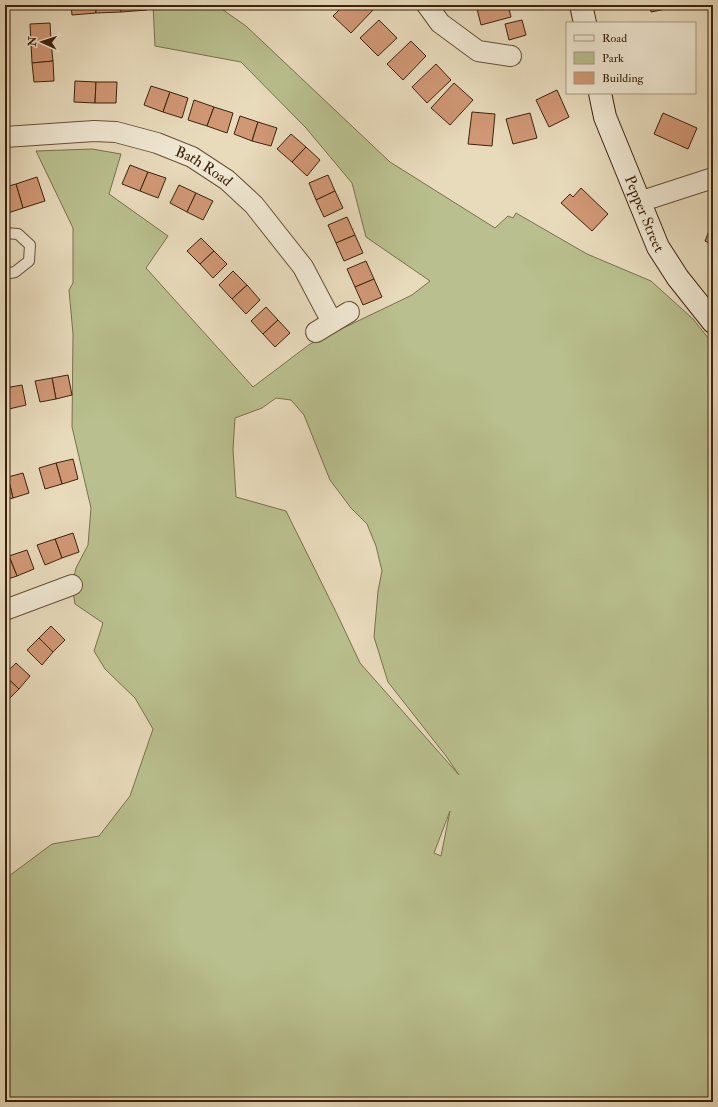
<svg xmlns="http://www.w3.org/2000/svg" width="718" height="1107" font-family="'IM FELL Double Pica',serif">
  <rect width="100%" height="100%" fill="#e8dbbc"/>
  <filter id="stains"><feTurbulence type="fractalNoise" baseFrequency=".005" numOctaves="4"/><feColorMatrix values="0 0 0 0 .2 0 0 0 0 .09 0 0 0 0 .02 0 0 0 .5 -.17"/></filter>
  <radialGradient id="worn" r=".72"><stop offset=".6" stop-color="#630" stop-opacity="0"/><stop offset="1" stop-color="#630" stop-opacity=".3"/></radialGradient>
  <path fill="#b9bf8e" stroke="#7a704d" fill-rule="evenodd" d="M153,5H216L246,26L390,162L495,228L508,216L513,218L516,213L587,254L651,281L693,319L713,344V1102H5V879L52,844L99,836L130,796L153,729L135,698L105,669L94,651L103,623L75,604L72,585L76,568L88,545L91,508L72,427L73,334L69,290L73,283V228L36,151L92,149L121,154L109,194L168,236L146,268L253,387L310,344L412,295L430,281L366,237L352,183L306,128L241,62L155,46ZM276,398L291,400L304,415L330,480L351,508L367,524L376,546L382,571L378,591L374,637L388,682L446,756L459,775L360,663L337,614L286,511L236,497L233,449L235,418L262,408ZM450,811L441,856L434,853Z"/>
  <g fill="#d19875" stroke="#3c220c">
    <polygon points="71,5 96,5 96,13 72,15"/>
    <polygon points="96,5 121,5 121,12 96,13"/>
    <polygon points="121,5 146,5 147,10 121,12"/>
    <polygon points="344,5 369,5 374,9 351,33 333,16"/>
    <polygon points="476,5 508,5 511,17 481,25"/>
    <polygon points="650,5 675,5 676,7 651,12"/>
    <polygon points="379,20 397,38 378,56 360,38"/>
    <polygon points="522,20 526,35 509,40 505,24"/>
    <polygon points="50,23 51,42 31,43 30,24"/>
    <polygon points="411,41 426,56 403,80 387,64"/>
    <polygon points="51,42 53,61 32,63 31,43"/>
    <polygon points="53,61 54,81 34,82 32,63"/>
    <polygon points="436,64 451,80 427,103 412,87"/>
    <polygon points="75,81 96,82 95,103 74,102"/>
    <polygon points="96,82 117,82 116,103 95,103"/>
    <polygon points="454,83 473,100 450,125 431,108"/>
    <polygon points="151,86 170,92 163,112 144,105"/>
    <polygon points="557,90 569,117 549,127 536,100"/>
    <polygon points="170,92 188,98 182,118 163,112"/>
    <polygon points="194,100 214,107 207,126 188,120"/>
    <polygon points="214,107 233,113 227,133 207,126"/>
    <polygon points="472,112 495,114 492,146 468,144"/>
    <polygon points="530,113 537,138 513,144 506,119"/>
    <polygon points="663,113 697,128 688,149 654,134"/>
    <polygon points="240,116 258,122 252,141 234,134"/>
    <polygon points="258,122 277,128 271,146 252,141"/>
    <polygon points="291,134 306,147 292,162 277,149"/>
    <polygon points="306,147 320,160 307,176 292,162"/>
    <polygon points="130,165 148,172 140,191 122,184"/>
    <polygon points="148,172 166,178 158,198 140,191"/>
    <polygon points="328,175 335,191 316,200 309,183"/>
    <polygon points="37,177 45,201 23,208 16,184"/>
    <polygon points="16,184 23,208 5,214 5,187"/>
    <polygon points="179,185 196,193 187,212 170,203"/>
    <polygon points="581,188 608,214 592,231 561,203 570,194 573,197"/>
    <polygon points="335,191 343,208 324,217 316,200"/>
    <polygon points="196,193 213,201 203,220 187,212"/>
    <polygon points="347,217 355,235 336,243 328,225"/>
    <polygon points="713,221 713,245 705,241"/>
    <polygon points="355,235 363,253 344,261 336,243"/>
    <polygon points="201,238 214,251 200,264 187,251"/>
    <polygon points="214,251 227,264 213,278 200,264"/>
    <polygon points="366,261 374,279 355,287 347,269"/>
    <polygon points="233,271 247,285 232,299 219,285"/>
    <polygon points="374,279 382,297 363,305 355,287"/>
    <polygon points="247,285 260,300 246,314 232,299"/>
    <polygon points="266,307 278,320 263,334 251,321"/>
    <polygon points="278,320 290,333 275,347 263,334"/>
    <polygon points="68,375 72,395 56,399 52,378"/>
    <polygon points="52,378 56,399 40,402 35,381"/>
    <polygon points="22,385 26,405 9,409 5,388"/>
    <polygon points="5,391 9,409 5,410"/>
    <polygon points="73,459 78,479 62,484 56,463"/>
    <polygon points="56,463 62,484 45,489 39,468"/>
    <polygon points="23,473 29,493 13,498 8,477"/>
    <polygon points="8,477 13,498 5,500 5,478"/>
    <polygon points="73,533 79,552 62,558 55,539"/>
    <polygon points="55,539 62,558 45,565 37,545"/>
    <polygon points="27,550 34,569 17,576 9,556"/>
    <polygon points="9,556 17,576 5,580 5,558"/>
    <polygon points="51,626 65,640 53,652 39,638"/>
    <polygon points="39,638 53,652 42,665 27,650"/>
    <polygon points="16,663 30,676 19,689 5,676 5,674"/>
    <polygon points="5,676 19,689 7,701 5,699"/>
  </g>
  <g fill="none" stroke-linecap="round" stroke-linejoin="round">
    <defs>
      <polyline id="lane" points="5,233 18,234 30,245 29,261 15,272 5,274"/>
      <g id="street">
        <polyline points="427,5 440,23 478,51 511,56"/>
        <path id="s1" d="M5,137L94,131L116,132L157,143L192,157L227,180L254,205L303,267L332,322"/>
        <polyline points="639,202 713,178"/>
        <polyline points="316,332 349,312"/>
        <polyline points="5,610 72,585"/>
      </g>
      <g id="secondary">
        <polyline points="581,5 585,23"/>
        <path id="s2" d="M600,93L605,117L658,247L678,278L713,322"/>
      </g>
    </defs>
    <use href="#lane" stroke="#675038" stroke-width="12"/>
    <use href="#street" stroke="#675038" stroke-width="22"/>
    <use href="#secondary" stroke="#3c220c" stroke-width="24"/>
    <use href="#lane" stroke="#f0e8d3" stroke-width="10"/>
    <use href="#street" stroke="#f0e8d3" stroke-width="20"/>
    <use href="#secondary" stroke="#f0e8d3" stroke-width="22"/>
  </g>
  <g text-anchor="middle" stroke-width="3.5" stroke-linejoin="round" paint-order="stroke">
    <g font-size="15" fill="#3c220c" stroke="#f0e8d3">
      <text dy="5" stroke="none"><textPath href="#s1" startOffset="206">Bath Road</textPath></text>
      <text dy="5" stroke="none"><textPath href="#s2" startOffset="129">Pepper Street</textPath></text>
    </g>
  </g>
  <rect width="718" height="1107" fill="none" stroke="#e8dbbc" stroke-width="20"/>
  <rect x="6" y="6" width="706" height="1095" fill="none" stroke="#3c220c" stroke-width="2"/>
  <rect x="10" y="10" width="698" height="1087" fill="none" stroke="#3c220c"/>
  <rect x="566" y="22" width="130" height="72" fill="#f0e8d3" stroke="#a89983"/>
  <rect x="574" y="35" width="20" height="6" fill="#f0e8d3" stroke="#a89983"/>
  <text x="602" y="42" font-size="12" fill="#3c220c">Road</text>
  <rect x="574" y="52" width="20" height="12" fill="#b9bf8e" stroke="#a89983"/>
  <text x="602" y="62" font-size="12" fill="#3c220c">Park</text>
  <rect x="574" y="72" width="20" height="12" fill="#d19875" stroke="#a89983"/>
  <text x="602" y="82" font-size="12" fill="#3c220c">Building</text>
  <g transform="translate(42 42) rotate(273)" stroke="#f0e8d3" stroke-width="3" paint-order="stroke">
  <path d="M0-3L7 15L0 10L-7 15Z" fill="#3c220c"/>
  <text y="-6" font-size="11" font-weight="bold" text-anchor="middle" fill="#3c220c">N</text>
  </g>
  <rect width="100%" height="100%" filter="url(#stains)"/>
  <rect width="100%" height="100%" fill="url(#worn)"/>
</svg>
